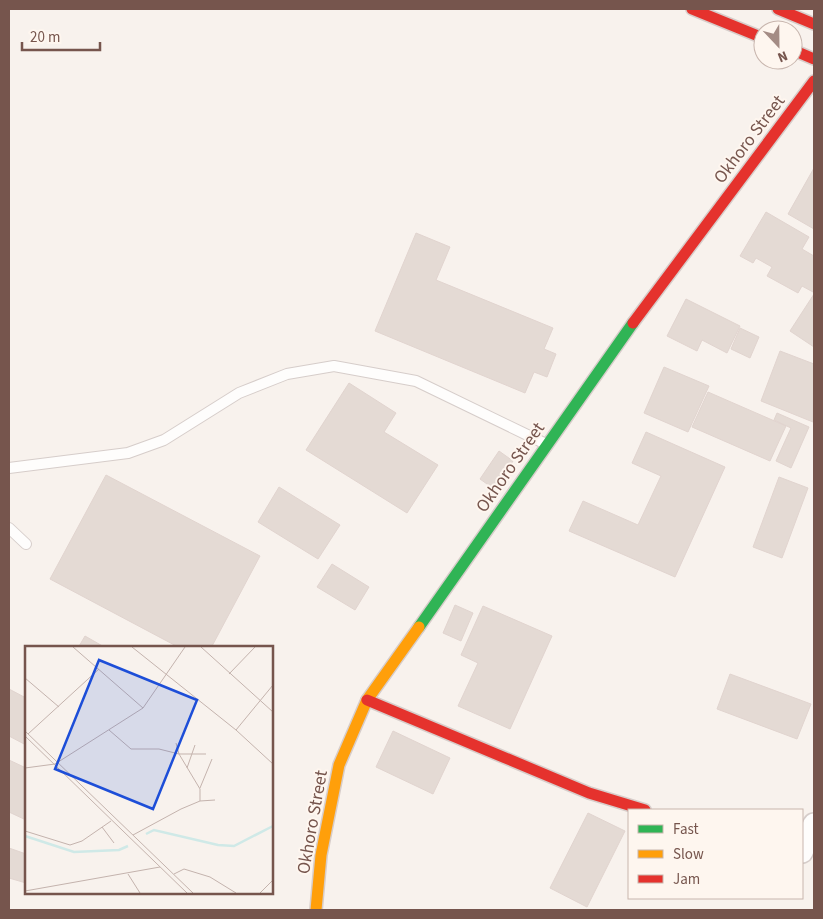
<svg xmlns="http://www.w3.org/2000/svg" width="823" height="919" font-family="'Source Sans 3',sans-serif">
  <rect width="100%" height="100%" fill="#f8f2ed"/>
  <g fill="#e4dad4" stroke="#e1d4cf">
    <polygon points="814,168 814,229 788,214"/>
    <polygon points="766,212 809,237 802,249 814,256 814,289 813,292 802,286 798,293 767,276 772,267 756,258 753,263 740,256"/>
    <polygon points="416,233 450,247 436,280 553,328 544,349 556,354 547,377 534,372 525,393 375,331"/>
    <polygon points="814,294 814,347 790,331"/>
    <polygon points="686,299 740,326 727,353 702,340 697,351 667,336"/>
    <polygon points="740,328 759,337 750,358 731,349"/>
    <polygon points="780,351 814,364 813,422 761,401"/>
    <polygon points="664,367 709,386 688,432 644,413"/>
    <polygon points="349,383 396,413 384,432 438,465 407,513 306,450"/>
    <polygon points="708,392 786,426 770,461 692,427"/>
    <polygon points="777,413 809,427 791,468 776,461 791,428 774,420"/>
    <polygon points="646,432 725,467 675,577 569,531 583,501 638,525 661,476 632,463"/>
    <polygon points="499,451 513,461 494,489 480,479"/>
    <polygon points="106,475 260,556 211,648 180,648 50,579"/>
    <polygon points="779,477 808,488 782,558 753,547"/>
    <polygon points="279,487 340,525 318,559 258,522"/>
    <polygon points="332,564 369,587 355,610 317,587"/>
    <polygon points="455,605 473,613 461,641 443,633"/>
    <polygon points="483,606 552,636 510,729 458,706 478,663 461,655"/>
    <polygon points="85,636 106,648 78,648"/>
    <polygon points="730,674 811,704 797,739 717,709"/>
    <polygon points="9,689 26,698 26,745 9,736"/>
    <polygon points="393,731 450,758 433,794 376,767"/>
    <polygon points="9,760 26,768 26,820 9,812"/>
    <polygon points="588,813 625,831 587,907 550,888"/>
    <polygon points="9,848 26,854 26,883 9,878"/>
  </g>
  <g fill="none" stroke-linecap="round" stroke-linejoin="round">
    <defs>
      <g id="lane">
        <polyline points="9,468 128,453 164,440 239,393 287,374 334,366 416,381 546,444"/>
        <polyline points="9,528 26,544"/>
      </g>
      <polyline id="street" points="802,852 814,824"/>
      <polyline id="fast" points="419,627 633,323"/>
      <polyline id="slow" points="316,910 321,855 339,765 367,700 419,627"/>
      <g id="jam">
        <polyline points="692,9 763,38"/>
        <polyline points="778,9 814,24"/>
        <polyline points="793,50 814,59"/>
        <polyline points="633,323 814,81"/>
        <polyline points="367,700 589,793 645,810"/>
      </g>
    </defs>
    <use href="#lane" stroke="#d6cdca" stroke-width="12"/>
    <use href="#street" stroke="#d6cdca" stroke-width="24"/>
    <use href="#fast" stroke="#d7cdca" stroke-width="14"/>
    <use href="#slow" stroke="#d7cdca" stroke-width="14"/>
    <use href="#jam" stroke="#d7cdca" stroke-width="14"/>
    <use href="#lane" stroke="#fefdfc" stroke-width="10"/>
    <use href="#street" stroke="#fefdfc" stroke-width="21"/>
    <use href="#fast" stroke="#30b455" stroke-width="11"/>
    <use href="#slow" stroke="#ff9f0a" stroke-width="11"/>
    <use href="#jam" stroke="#e5322d" stroke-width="11"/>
  </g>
  <g text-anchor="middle" stroke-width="4" stroke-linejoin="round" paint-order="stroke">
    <g font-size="18" fill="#76554d" stroke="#fef6ef">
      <text transform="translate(749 139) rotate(-53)" y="6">Okhoro Street</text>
      <text transform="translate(510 467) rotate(-55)" y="6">Okhoro Street</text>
      <text transform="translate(312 822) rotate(-80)" y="6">Okhoro Street</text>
    </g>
  </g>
  <g transform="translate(25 646)">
    <rect width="248" height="248" fill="#f8f2ed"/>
    <path fill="none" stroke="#cfe9e7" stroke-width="2.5" d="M121,188L129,184L193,199L209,200L248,180M0,190L49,206L94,204L103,200"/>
    <path fill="none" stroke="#c4b3ad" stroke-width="1" d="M48,1L118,62M107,1L211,84L248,118M176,1L248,66M204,28L230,1M0,32L34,61M84,84L106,103H134L154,108L175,143V155M211,84L248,39M0,85L168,247M3,88L74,23M0,90L162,247M151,97L154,108H181M0,122L30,118L118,62L160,1M162,122L170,99M175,142L187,113M77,181L89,197M0,185L45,199L57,195L86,175M108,189L156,163L175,155L190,154M103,228L115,247M149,228L159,223L185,231L211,247M0,245L135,221M235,247L248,234"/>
    <path fill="#1d4ed8" fill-opacity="0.15" stroke="#1d4ed8" stroke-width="2.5" d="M74,14L172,54L128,163L30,123Z"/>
    <rect width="248" height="248" fill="none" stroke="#76554d" stroke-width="2.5"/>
  </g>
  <rect width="823" height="919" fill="none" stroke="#76554d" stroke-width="20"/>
  <rect x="628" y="809" width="175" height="90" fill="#fef6ef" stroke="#c8b6ae"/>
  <rect x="638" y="825" width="25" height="8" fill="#30b455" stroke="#c8b6ae"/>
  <text x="673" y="834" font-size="15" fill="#76554d">Fast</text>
  <rect x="638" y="850" width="25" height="8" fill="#ff9f0a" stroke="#c8b6ae"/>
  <text x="673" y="859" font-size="15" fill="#76554d">Slow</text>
  <rect x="638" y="875" width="25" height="8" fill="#e5322d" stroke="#c8b6ae"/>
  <text x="673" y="884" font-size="15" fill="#76554d">Jam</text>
  <g transform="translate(778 45) rotate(158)"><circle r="24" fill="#fef6ef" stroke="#c8b6ae"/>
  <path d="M0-4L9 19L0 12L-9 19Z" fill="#a48c85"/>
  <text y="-8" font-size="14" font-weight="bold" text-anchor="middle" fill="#76554d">N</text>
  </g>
  <path d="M22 42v8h78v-8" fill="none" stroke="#76554d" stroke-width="2.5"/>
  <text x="30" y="42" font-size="15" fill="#76554d" stroke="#fef6ef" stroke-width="4" paint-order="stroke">20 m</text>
</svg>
